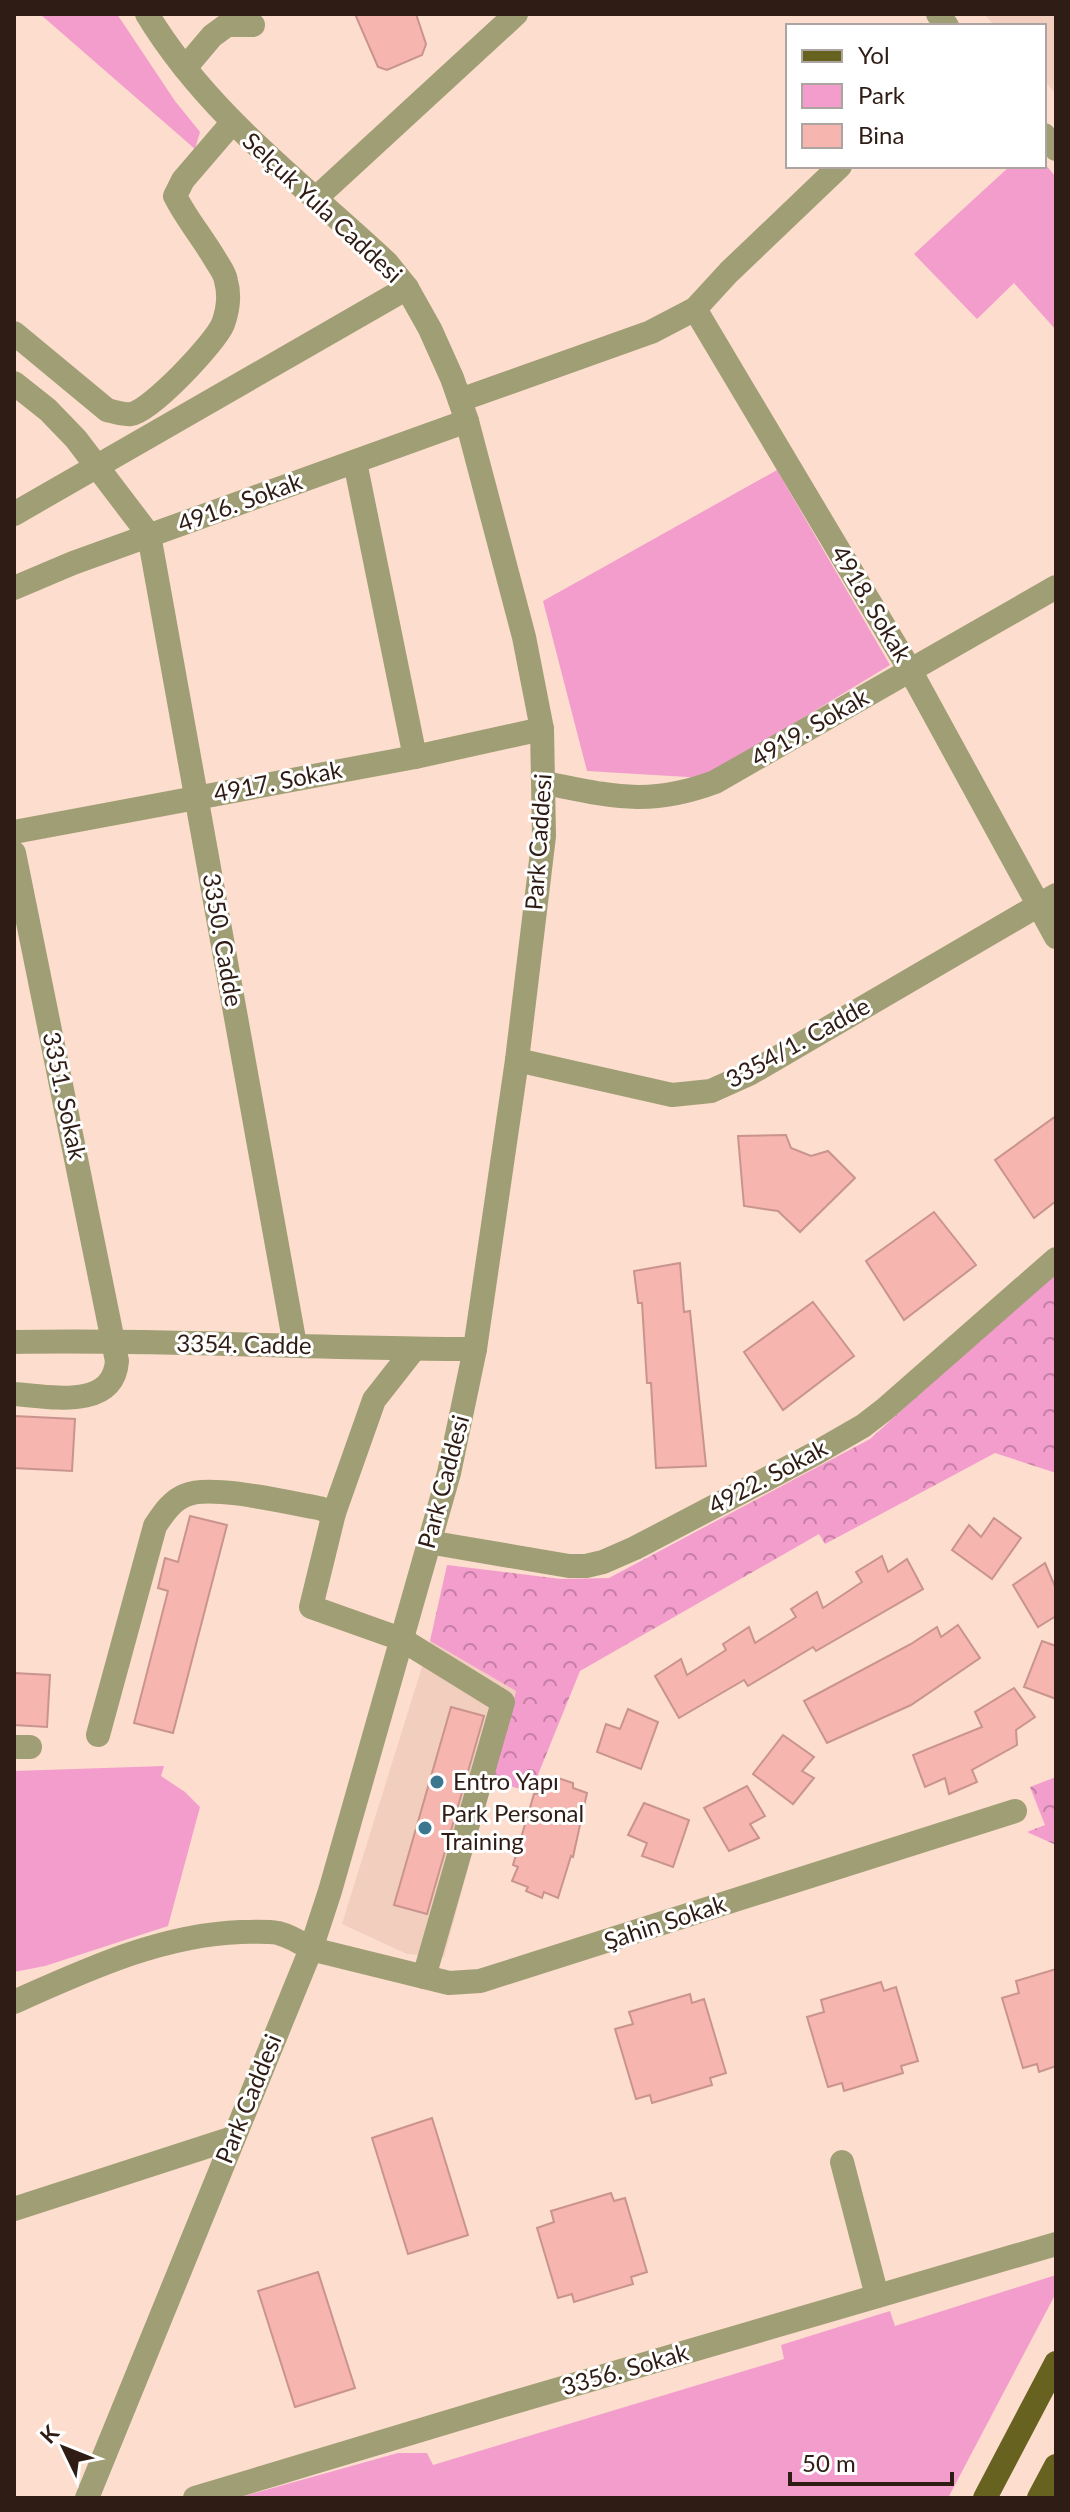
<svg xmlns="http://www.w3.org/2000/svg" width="1070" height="2512" font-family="Lato,sans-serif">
  <defs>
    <pattern id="forest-crowns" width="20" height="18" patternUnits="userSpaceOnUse" patternTransform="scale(2)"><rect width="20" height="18" fill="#f39dcd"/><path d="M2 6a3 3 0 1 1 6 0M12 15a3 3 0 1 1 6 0" fill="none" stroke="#c57fa5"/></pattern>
  </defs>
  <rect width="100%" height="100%" fill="#fcddce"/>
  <g fill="#f1cebe">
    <polygon points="984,14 1056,14 1056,94 1044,80 1044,26 995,26"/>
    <polygon points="430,1641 516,1691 444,1957 407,1954 342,1924"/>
  </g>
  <g fill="#f39dcd">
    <polygon points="40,14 117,14 175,101 200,132 195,149"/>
    <polygon points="1044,163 1056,177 1056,330 1014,283 977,319 914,254 1010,166 1044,166"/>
    <polygon points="777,470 890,665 704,778 587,771 543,601"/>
    <polygon points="164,1766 161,1776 185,1792 200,1807 168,1926 45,1966 14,1972 14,1771"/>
    <polygon points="1056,2275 1056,2293 948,2498 237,2498 398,2453 427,2453 433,2465 784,2359 781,2345 890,2311 895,2326"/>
  </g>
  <g fill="url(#forest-crowns)">
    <polygon points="1056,1271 1056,1473 995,1453 825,1544 819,1534 580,1671 531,1792 492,1781 516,1691 430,1641 447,1565 561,1579 609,1578 870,1439"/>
    <polygon points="1056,1777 1056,1845 1027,1832 1045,1825 1030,1787"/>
  </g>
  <g fill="#f6b5ae" stroke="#ca948e" stroke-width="2">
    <polygon points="355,14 416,14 426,44 422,55 387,70 378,67"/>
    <polygon points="1056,1116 1056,1201 1034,1218 995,1160"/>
    <polygon points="786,1135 791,1148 811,1156 828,1151 855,1178 800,1232 778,1211 744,1206 738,1136"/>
    <polygon points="934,1212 976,1265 904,1320 866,1261"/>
    <polygon points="680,1263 684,1312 690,1311 706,1466 656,1468 651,1383 647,1383 642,1303 638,1303 634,1271"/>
    <polygon points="813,1302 854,1356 783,1410 744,1352"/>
    <polygon points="14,1416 75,1419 72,1471 14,1468"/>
    <polygon points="190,1516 227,1525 173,1733 134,1723 168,1591 158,1588 165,1558 178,1562"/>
    <polygon points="994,1518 1021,1538 992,1579 952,1550 969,1525 981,1537"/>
    <polygon points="882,1556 888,1572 907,1559 923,1589 816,1651 813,1647 748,1686 744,1680 679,1718 655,1676 681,1659 687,1675 726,1650 723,1644 749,1627 755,1643 796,1617 791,1609 817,1592 823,1608 862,1582 856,1572"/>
    <polygon points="1045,1563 1056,1589 1056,1616 1038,1627 1013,1585"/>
    <polygon points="958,1625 980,1658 911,1705 827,1743 804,1701 911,1644 937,1627 941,1637"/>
    <polygon points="1042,1641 1056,1646 1056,1699 1024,1687"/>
    <polygon points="14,1673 50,1675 47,1727 14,1725"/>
    <polygon points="1014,1688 1035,1717 1016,1730 1017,1745 972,1770 977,1782 949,1794 945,1778 925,1787 913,1755 982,1727 975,1712"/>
    <polygon points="451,1707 484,1716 427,1914 394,1905"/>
    <polygon points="628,1709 658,1722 641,1769 597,1752 606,1724 620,1729"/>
    <polygon points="783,1735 814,1757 802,1771 814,1778 793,1804 753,1774"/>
    <polygon points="545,1778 557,1783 558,1778 573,1783 573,1788 587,1793 573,1857 571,1856 558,1898 544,1892 542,1898 526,1891 528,1887 512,1881 518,1867 513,1865 534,1794 540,1793"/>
    <polygon points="747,1786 765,1816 750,1824 759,1838 729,1851 704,1808"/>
    <polygon points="644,1803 689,1820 673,1867 642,1856 647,1843 628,1835"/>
    <polygon points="1056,1969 1056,2066 1039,2072 1037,2064 1023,2068 1002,1998 1019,1993 1016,1981"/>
    <polygon points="881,1982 884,1991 896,1987 918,2061 901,2066 903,2073 844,2091 842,2083 828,2087 807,2017 824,2012 821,2000"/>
    <polygon points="690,1994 692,2003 704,1999 726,2073 710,2078 712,2085 652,2103 650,2095 636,2099 615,2029 633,2024 629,2012"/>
    <polygon points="432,2118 468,2235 408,2254 372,2138"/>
    <polygon points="611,2193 614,2201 625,2198 647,2272 631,2277 633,2284 574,2302 572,2294 558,2298 537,2228 554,2222 551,2211"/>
    <polygon points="318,2272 355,2388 295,2407 258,2291"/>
  </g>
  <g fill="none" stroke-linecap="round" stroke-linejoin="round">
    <g stroke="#a09e74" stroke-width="24">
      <polyline points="938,14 947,26"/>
      <polyline points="185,68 212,36 227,25 253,25"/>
      <polyline points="1044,135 1056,149"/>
      <polyline points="315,199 516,14"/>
      <polyline points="695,309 910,670 1056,937"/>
      <path d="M14,333L107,410C115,412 123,415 131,414C151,411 215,343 223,324C228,310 230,295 226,281C225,273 219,266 215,259C202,237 186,218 175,196L183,180L232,123"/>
      <polyline points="14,383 48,410 76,439 149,535 295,1345"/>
      <polyline points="460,400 651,332 695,309 729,272 840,166"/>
      <polyline points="355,462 415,757"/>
      <polyline points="14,514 407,288"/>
      <polyline points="14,588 73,563 467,421"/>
      <path d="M545,783C612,796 648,807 715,782L1056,587"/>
      <polyline points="14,832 415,757 542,729"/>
      <path d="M14,853L117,1361C113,1411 48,1396 14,1394"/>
      <polyline points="517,1060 672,1095 711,1091 751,1073 1056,895"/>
      <path d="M14,1342C168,1339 321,1349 475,1349"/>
      <polyline points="414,1349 374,1400 334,1513 311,1607 401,1639 503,1702 424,1977"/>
      <polyline points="428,1542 569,1566 586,1566 603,1562 635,1548 816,1453 863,1426 885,1409 1056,1259"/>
      <path d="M98,1735L155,1526C163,1514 172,1500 186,1495C212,1484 289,1503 319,1508L334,1513"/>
      <polyline points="14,1747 30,1747"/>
      <path d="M14,2002C86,1970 160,1935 241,1932C253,1932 266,1931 278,1933C290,1936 300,1942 311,1949L449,1983L480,1981L1015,1811"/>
      <polyline points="842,2162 877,2296"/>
      <polyline points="14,2209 233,2138"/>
      <path d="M87,2498L311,1949L330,1891L449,1473L475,1349L517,1060L544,836L542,729L524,637L467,421L452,378L430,329L407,288L387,263C303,184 208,115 147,14"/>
      <polyline points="195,2498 511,2403 1056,2244"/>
    </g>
    <g stroke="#67621f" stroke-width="24">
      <polyline points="985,2498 1056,2363"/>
      <polyline points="1039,2498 1056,2466"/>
    </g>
  </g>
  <g fill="#3b788f" stroke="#fff" stroke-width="3">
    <circle cx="437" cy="1782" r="8"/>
    <circle cx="425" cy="1828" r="8"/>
  </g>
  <g text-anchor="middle" stroke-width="6" stroke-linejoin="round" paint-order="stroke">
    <g font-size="24" fill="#2f1c14" stroke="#fff">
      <text transform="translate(322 208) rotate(43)" y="8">Selçuk Yula Caddesi</text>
      <text transform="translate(240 503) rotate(-20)" y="8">4916. Sokak</text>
      <text transform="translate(871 604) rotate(59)" y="8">4918. Sokak</text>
      <text transform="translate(810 728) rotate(-30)" y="8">4919. Sokak</text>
      <text transform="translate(278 782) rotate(-11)" y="8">4917. Sokak</text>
      <text transform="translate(539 842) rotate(-86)" y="8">Park Caddesi</text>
      <text transform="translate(222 940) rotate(80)" y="8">3350. Cadde</text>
      <text transform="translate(798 1043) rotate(-29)" y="8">3354/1. Cadde</text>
      <text transform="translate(64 1096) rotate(78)" y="8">3351. Sokak</text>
      <text transform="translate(244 1345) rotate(1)" y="8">3354. Cadde</text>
      <text transform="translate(768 1477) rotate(-28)" y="8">4922. Sokak</text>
      <text transform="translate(444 1482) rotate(-75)" y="8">Park Caddesi</text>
      <text transform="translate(665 1923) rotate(-18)" y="8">Şahin Sokak</text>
      <text transform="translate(249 2099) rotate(-68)" y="8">Park Caddesi</text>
      <text transform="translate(625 2370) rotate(-16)" y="8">3356. Sokak</text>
    </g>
    <g font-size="24" fill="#2f1c14" stroke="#fff" text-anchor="start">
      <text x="453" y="1790">Entro Yapı</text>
      <text x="441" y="1822">Park Personal<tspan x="441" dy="28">Training</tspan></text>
    </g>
  </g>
  <rect width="1070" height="2512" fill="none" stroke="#2f1c14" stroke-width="32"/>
  <rect x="786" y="24" width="260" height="144" fill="#ffffff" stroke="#aca4a1" stroke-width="2"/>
  <rect x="802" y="50" width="40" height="12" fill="#67621f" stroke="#aca4a1" stroke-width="2"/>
  <text x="858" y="64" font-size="24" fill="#2f1c14">Yol</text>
  <rect x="802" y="84" width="40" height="24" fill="#f39dcd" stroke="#aca4a1" stroke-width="2"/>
  <text x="858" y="104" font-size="24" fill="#2f1c14">Park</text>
  <rect x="802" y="124" width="40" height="24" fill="#f6b5ae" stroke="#aca4a1" stroke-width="2"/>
  <text x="858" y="144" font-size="24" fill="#2f1c14">Bina</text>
  <g transform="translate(64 2448) rotate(313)" stroke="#ffffff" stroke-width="6" paint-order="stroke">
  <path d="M0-6L14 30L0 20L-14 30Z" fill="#2f1c14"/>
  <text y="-12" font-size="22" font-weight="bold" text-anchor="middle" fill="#2f1c14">K</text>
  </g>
  <path d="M790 2472v12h162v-12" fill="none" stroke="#2f1c14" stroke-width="4"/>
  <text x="802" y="2472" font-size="24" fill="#2f1c14" stroke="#ffffff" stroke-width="6" paint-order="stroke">50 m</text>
</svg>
